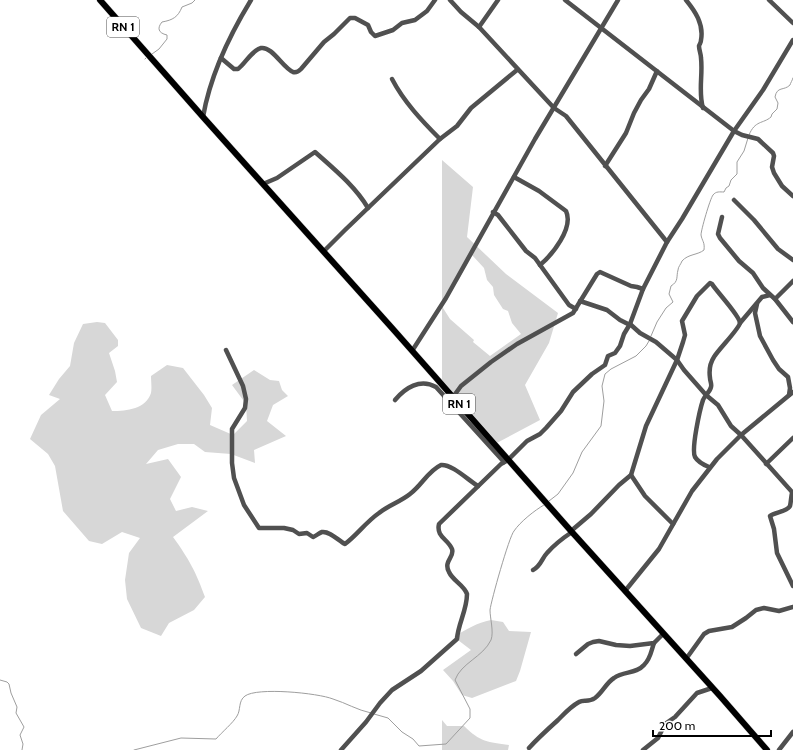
<svg xmlns="http://www.w3.org/2000/svg" width="793" height="750" font-family="Cabin,sans-serif">
  <rect width="100%" height="100%" fill="#fff"/>
  <g fill="#d7d7d7" fill-rule="evenodd">
    <path d="M442,160L473,187L467,237L506,274L558,313L549,343L525,385L540,420L493,445L442,389ZM472,255L484,268L487,280L493,287L494,295L503,309L508,311L512,323L521,334L490,356L473,342L474,340L450,319L443,308L444,300L458,281Z"/>
    <path d="M97,322L105,323L118,340V346L109,353L115,371L117,382L105,395L112,411C127,411 146,409 151,393C152,388 151,381 151,376L167,365L183,368L204,395L212,408L210,425L233,435L247,421L246,404L232,385L254,370L270,380L279,381L282,390L288,396L273,405L267,421L286,436L254,450L255,463L231,454L205,452L194,444H178L158,450L146,464L168,459L181,477L170,499L176,511L192,507L208,511L173,537C189,559 196,572 205,597L194,610L169,623L161,636L141,628L127,599L125,580L129,553L140,538L122,532L102,544L89,541L63,511L55,466L48,454L30,439L41,415L60,399L49,395L59,379L70,366L74,343L83,324Z"/>
    <path d="M491,620L503,622L509,631L531,632L520,671L516,681L472,698L462,695L453,681L443,670L471,650L454,637C466,629 477,623 491,620Z"/>
    <path d="M442,720L447,726H464C480,742 488,742 509,745L508,750H442Z"/>
  </g>
  <g fill="none" stroke-linecap="round" stroke-linejoin="round">
    <g stroke="#9e9e9e" stroke-width="1">
      <path d="M152,54L159,49L167,39V35C158,33 157,28 162,22C173,20 178,17 182,7L192,3L195,0"/>
      <polyline points="145,59 147,57"/>
      <path d="M749,135C755,120 763,124 771,117L772,114L777,109L778,103L775,97C777,86 784,91 790,85C790,84 793,79 793,78"/>
      <path d="M651,336L657,322L666,308L673,302L669,294L671,286C679,281 676,277 678,270C678,267 681,264 682,261C688,254 698,255 704,250C705,242 702,241 701,235C701,230 710,199 713,195C716,191 720,192 724,192L726,188L729,186L731,180L737,174V162L744,151L748,138"/>
      <polyline points="549,501 558,494 573,473 582,452 601,426 604,401 602,386 605,374 611,369 636,356 646,346 649,341"/>
      <polyline points="0,680 7,682 9,684 11,693 17,707 16,713 24,727 20,735 23,744 22,750"/>
      <path d="M374,714L388,718L402,732L413,739L419,746L446,744L470,718V709L455,680C461,663 483,657 491,640C494,632 490,618 490,610C491,601 509,537 514,531C520,522 535,510 544,505"/>
      <path d="M134,750L181,738L216,739C222,732 233,723 237,716C241,710 238,701 245,696C257,687 318,693 333,699C346,703 357,710 371,713"/>
    </g>
    <defs>
      <polyline id="major" points="100,0 203,117 392,328 571,531 720,696 767,750"/>
    </defs>
    <use href="#major" stroke="#dbdbdb" stroke-width="7"/>
    <g stroke="#505050" stroke-width="4.5">
      <polyline points="450,0 461,12 479,27 554,108 566,116 667,242"/>
      <polyline points="565,0 734,131 742,135 758,139 773,153 774,156 772,167 774,173 782,186 793,196"/>
      <path d="M686,0C695,11 704,24 701,40C701,43 700,43 699,46C699,50 701,54 701,58C703,75 698,92 703,108"/>
      <polyline points="769,0 793,23"/>
      <polyline points="479,27 498,0"/>
      <path d="M221,58L234,69H238C245,64 252,50 261,48C272,46 283,68 293,72C296,73 299,71 301,69L324,42L334,34L350,18H355L368,25L371,32L375,36L393,30L402,23L415,20L427,11L435,0"/>
      <path d="M392,79C404,102 422,121 440,139"/>
      <path d="M203,117C210,76 229,36 251,0"/>
      <polyline points="605,166 626,133 634,113 641,100 649,89 657,71"/>
      <path d="M514,177L539,191L566,211C574,228 552,255 540,265"/>
      <path d="M263,184L277,178L315,152C334,169 355,186 368,208"/>
      <polyline points="734,200 754,220 778,249 793,260"/>
      <polyline points="493,212 498,215 526,251 535,258 569,305 576,309"/>
      <polyline points="722,217 718,234 720,238 739,261 753,273 763,288 775,299 793,322"/>
      <polyline points="324,251 345,230 440,139 457,126 471,108 517,70"/>
      <polyline points="775,299 793,281"/>
      <polyline points="580,301 607,310 620,320 630,325"/>
      <polyline points="757,304 755,313 760,336 773,360 779,369 788,377 790,388 789,395"/>
      <polyline points="740,323 762,297 770,295"/>
      <polyline points="630,324 640,333 656,342 677,360 684,370 706,395 718,405 731,426 741,435 793,493"/>
      <path d="M226,350L243,386L246,399L245,408L232,429V463L234,478L244,505L259,528H284L293,530L299,534L307,533L313,537C316,536 319,533 322,532C330,531 339,541 345,544C357,535 366,522 379,513C389,505 400,502 410,494C422,485 428,471 441,465C452,464 468,480 478,486"/>
      <polyline points="412,351 446,298 535,139 618,0"/>
      <polyline points="453,397 461,386 491,362 517,344 573,313 597,274 600,272 631,286 637,287 643,289"/>
      <path d="M395,400C405,388 420,378 436,387L504,462"/>
      <polyline points="766,464 793,438"/>
      <polyline points="631,475 645,496 673,524"/>
      <path d="M792,493C791,497 791,502 790,506C787,512 775,512 770,516L774,529L777,553L793,586"/>
      <path d="M571,531L591,514L619,485L631,475L646,426L677,360L683,342L685,335L682,321L697,296L710,283L712,284C717,292 740,316 740,323C739,329 718,350 714,357C710,363 709,371 710,378C710,381 712,384 711,387C710,392 705,395 703,400C700,409 691,449 695,457C698,462 704,465 709,467"/>
      <path d="M533,570C541,566 542,558 547,553C554,545 563,538 572,532"/>
      <polyline points="625,591 659,549 692,491 717,459 741,435 793,392"/>
      <polyline points="576,654 588,644 593,642 599,641 616,645 630,646 654,643 663,634"/>
      <polyline points="686,659 704,634 709,631 732,627 746,618 756,610 764,608 779,611 793,607"/>
      <path d="M529,748C538,738 548,729 558,720C564,714 570,707 579,702C584,699 588,703 595,698C603,692 606,683 614,678C624,671 636,674 644,665C651,658 651,651 654,643"/>
      <path d="M341,750L366,722L380,703L392,690L421,671L457,639C458,624 467,610 467,594C464,585 453,581 449,572C443,561 455,557 452,549C448,539 436,537 439,524L501,464L508,460L527,441L540,434L546,428L561,411L573,392L592,374L605,365L608,356L615,353L620,346L624,334L630,324L643,289L667,242L682,219L734,131L763,90L793,40"/>
      <polyline points="643,750 658,738 665,724 675,717 697,693 712,688"/>
      <polyline points="779,750 793,732"/>
    </g>
    <use href="#major" stroke="#000" stroke-width="6"/>
  </g>
  <g text-anchor="middle" stroke-width="4" stroke-linejoin="round" paint-order="stroke">
    <g fill="#fff" stroke="#4c4c4c" stroke-width="1">
      <rect x="107" y="17" width="32" height="20" rx="3"/>
      <rect x="443" y="394" width="32" height="20" rx="3"/>
    </g>
    <g font-size="12" font-weight="bold" fill="#000">
      <text x="123" y="31">RN 1</text>
      <text x="459" y="408">RN 1</text>
    </g>
  </g>
  <path d="M653 730v6h118v-6" fill="none" stroke="#000000" stroke-width="2"/>
  <text x="659" y="730" font-size="12" fill="#000000" stroke="#ffffff" stroke-width="3" paint-order="stroke">200 m</text>
</svg>
